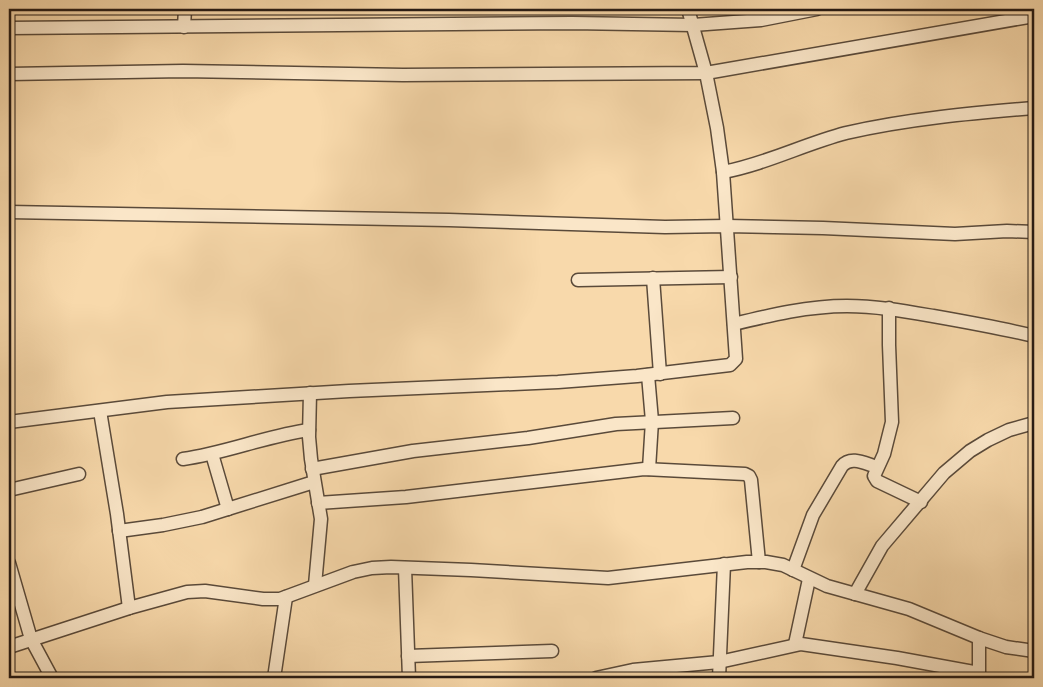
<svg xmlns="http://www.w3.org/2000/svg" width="1043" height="687" font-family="'Gentium Book Plus',serif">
  <rect width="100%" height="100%" fill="#f8d9ab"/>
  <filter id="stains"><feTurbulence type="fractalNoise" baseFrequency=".004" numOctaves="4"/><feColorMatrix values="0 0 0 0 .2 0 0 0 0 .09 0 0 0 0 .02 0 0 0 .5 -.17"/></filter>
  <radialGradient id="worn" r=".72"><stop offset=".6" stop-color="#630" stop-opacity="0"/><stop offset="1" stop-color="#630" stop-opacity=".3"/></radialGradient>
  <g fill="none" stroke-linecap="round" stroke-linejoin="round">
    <defs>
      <g id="minor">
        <polyline points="184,27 185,9"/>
        <polyline points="9,28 572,23 693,25 761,20 817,9"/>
        <polyline points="9,74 183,71 403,75 706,73 1034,16"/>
        <path d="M723,172C766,164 804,144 846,133C907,119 972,113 1034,108"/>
        <polyline points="9,212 449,220 665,227 727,226 823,228 955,234 1007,231 1034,232"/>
        <polyline points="653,278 660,374"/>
        <polyline points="578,280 731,277"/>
        <polyline points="889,308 889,345 892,422 884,454 874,476 877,481 921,502"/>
        <path d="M734,324C771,315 808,306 847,306C876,306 904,311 933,316C967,322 1001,328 1034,336"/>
        <polyline points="648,375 652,421 649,469"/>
        <polyline points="310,393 309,437 311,459 321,519 315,585"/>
        <polyline points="100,411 117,514 129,608"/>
        <polyline points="9,422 167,402 349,391 558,382 637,376 730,365 736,359 723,172 717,128 706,73 688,9"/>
        <polyline points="212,454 228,509"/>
        <path d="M183,459C226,453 266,436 309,430"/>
        <polyline points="312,469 413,451 528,438 616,424 733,418"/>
        <polyline points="9,490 79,474"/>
        <polyline points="318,503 406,497 644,469 745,474 749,476 751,480 759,562"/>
        <polyline points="119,531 163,525 202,517 314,482"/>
        <polyline points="9,563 31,639 52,678"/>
        <polyline points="405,568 409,678"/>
        <path d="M793,570L813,515L842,466C851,455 866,464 877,467"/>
        <polyline points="855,594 882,546 944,473 970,451 988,440 1009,430 1034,423"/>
        <polyline points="795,644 809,579"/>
        <polyline points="9,647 129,608 187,592 205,591 263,599 280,599 353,572 372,568 391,567 471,570 608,578 747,562 766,562 783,565 827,586 909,609 979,638 1006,647 1034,651"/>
        <polyline points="408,656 552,651"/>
        <polyline points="274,678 286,597"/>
        <polyline points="596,678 633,670 719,662 801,644 897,658 979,673 979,638"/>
        <polyline points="719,678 724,564"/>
      </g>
    </defs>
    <use href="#minor" stroke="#5a4a3a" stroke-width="15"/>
    <use href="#minor" stroke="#fae6c8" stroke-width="12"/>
  </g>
  <rect width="1043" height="687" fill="none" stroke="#f8d9ab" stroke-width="30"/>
  <rect x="10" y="10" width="1023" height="667" fill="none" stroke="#251a14" stroke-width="2.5"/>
  <rect x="15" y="15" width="1013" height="657" fill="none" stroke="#251a14"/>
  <rect width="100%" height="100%" filter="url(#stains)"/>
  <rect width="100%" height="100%" fill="url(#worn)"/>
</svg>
